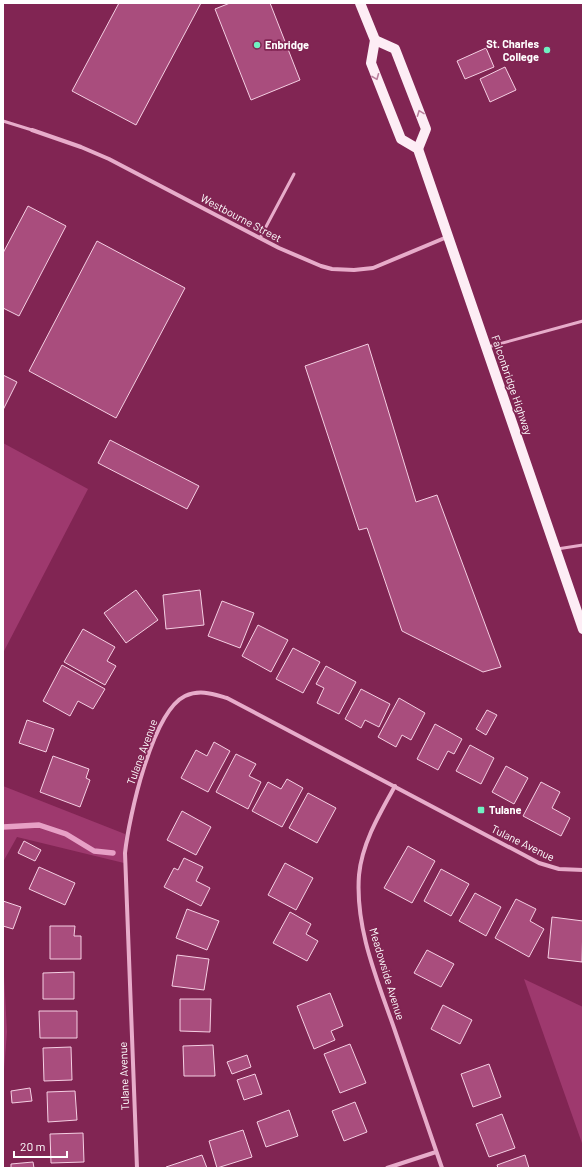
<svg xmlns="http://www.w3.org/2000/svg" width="586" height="1171" font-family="Barlow,sans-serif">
  <rect width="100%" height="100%" fill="#812553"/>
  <g fill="#9e396e">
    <polygon points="3,443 88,489 3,653"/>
    <polygon points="3,786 125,834 124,863 17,837 3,862"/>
    <polygon points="3,957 7,1032 3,1082"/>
    <polygon points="524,979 583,1007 583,1146"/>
  </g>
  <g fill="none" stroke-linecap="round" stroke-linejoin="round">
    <polyline stroke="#e7a0c6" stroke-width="5.5" points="3,827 39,825 66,834 94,851 113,853"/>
  </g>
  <g fill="#a94d7d" stroke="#f5cfe3">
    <polygon points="119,3 201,3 136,125 72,91"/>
    <polygon points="230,3 270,3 300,80 251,100 215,9"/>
    <polygon points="486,48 494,67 465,79 457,61"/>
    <polygon points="505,67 516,90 490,102 480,79"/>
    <polygon points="28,206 66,226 19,316 3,308 3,253"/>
    <polygon points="97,241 185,288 116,418 29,371"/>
    <polygon points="368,344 416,502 437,495 501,667 483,672 402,631 367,528 359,530 305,366"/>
    <polygon points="3,375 17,382 3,410"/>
    <polygon points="110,440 199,486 187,509 98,463"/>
    <polygon points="136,590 158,620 126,643 104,613"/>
    <polygon points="200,590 204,625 166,629 163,595"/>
    <polygon points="222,601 254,613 240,648 208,636"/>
    <polygon points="258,625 288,640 271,672 242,656"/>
    <polygon points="83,629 115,647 107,661 116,666 105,685 64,662"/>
    <polygon points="293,648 320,662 303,693 276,679"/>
    <polygon points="62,665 105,689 93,709 78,701 70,716 43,701"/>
    <polygon points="326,666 356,682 339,714 317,703 324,688 316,684"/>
    <polygon points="361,689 390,704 379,727 365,720 361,728 345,719"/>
    <polygon points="399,698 425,713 411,740 402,735 396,747 378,737"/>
    <polygon points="487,710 497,715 486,735 476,729"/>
    <polygon points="27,720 54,729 46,752 19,743"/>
    <polygon points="435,724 462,739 454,754 448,751 438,770 417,759"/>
    <polygon points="214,742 230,751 208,792 181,778 196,750 207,756"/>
    <polygon points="470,745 494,758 481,784 456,771"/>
    <polygon points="236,754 256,764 249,776 261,782 248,809 216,792"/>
    <polygon points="53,756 89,769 86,778 90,780 80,807 40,792"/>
    <polygon points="506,766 528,778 514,804 492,792"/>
    <polygon points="287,779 303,788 282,827 252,811 268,782 281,789"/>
    <polygon points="541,782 560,792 552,808 570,818 561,836 523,816"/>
    <polygon points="308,793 336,808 317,843 289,828"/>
    <polygon points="182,811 211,827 196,855 167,840"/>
    <polygon points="24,841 41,850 35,861 18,853"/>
    <polygon points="408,846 435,861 412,903 384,888"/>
    <polygon points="184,858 203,867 196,881 210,888 201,906 164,887 174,868 178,870"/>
    <polygon points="285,863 313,878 296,910 268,895"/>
    <polygon points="39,867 75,883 65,905 29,889"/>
    <polygon points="441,869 469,884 451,916 424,901"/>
    <polygon points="475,893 501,907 486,936 459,921"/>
    <polygon points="516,899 536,909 530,921 544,929 529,957 495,938"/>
    <polygon points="3,901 21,907 13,929 3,926"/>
    <polygon points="187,909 219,921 207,950 176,938"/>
    <polygon points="290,912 311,924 306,934 318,941 307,961 273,943"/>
    <polygon points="552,917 583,921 582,962 548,958"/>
    <polygon points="50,926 75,926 74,936 81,936 81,959 50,959"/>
    <polygon points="427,950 454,964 441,987 414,973"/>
    <polygon points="177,955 209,959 204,990 172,986"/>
    <polygon points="74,972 74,999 43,999 43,973"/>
    <polygon points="330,993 343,1026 331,1031 335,1040 314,1049 297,1006"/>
    <polygon points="180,999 211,999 210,1032 180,1031"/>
    <polygon points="443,1005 472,1020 460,1044 431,1029"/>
    <polygon points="39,1011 77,1011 77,1038 40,1038"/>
    <polygon points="350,1044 366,1083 340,1093 324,1054"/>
    <polygon points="213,1045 215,1076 184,1076 183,1046"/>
    <polygon points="71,1047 72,1080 44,1081 43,1048"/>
    <polygon points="247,1055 251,1067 232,1074 227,1062"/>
    <polygon points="489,1064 501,1097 473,1107 461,1074"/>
    <polygon points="255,1074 262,1094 244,1100 237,1080"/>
    <polygon points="30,1088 32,1101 12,1103 11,1091"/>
    <polygon points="75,1091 77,1120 48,1122 47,1092"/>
    <polygon points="355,1102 367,1132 344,1141 332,1111"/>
    <polygon points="289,1110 298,1136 266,1147 257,1122"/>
    <polygon points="502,1114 515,1148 489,1157 476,1124"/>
    <polygon points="243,1130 252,1157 217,1168 209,1141"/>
    <polygon points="83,1133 84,1162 51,1163 50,1134"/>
    <polygon points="202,1155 207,1168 166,1168 166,1167"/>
    <polygon points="525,1155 529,1168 498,1168 497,1165"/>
    <polygon points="33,1162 34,1168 11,1168 11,1164"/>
  </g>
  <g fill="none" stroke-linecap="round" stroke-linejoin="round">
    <g stroke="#e7acca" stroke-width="3">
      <polyline points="3,121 32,130"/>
      <polyline points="260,238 294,174"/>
      <polyline points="488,347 583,321"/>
      <polyline points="557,549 583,545"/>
    </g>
    <g stroke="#e7acca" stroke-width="4">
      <polyline points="32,130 81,147 109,159 279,248 321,266 332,269 354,270 373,268 447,237"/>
      <path d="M395,786C380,813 362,843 359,875C355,928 377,979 394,1028C410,1074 426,1121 442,1168"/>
      <path d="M137,1168L125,853C129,817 152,712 185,696C200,689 213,694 227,698L539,863L559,869L583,870"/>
      <polyline points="387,1168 436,1152"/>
    </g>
    <g stroke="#fdedf5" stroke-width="10">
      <polyline points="360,3 375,40 371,63 401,139 418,149 583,629"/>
      <polyline points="375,40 395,49 426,129 418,149"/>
    </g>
  </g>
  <defs><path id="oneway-chevron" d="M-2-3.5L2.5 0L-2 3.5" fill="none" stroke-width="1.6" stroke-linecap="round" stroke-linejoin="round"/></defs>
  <g stroke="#b97f9c">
    <use href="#oneway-chevron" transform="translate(376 77) rotate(68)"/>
    <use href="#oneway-chevron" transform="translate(420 113) rotate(-111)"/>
  </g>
  <g fill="#70f0c2" stroke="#812553" stroke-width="1.5">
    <circle cx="257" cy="45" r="4"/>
    <circle cx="547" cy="50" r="4"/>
    <rect x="477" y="806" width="8" height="8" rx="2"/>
  </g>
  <g text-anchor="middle" stroke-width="3.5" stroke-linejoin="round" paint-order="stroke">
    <g font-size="11" font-weight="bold" fill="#fff" stroke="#812553" text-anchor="start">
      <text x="539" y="48" text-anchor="end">St. Charles<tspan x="539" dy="13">College</tspan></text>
      <text x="265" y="49">Enbridge</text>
      <text x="489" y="814">Tulane</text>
    </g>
    <g font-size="11" fill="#fff" stroke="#812553">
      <text transform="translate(241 218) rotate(28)" y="4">Westbourne Street</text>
      <text transform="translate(512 385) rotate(71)" y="4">Falconbridge Highway</text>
      <text transform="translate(142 752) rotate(-70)" y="4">Tulane Avenue</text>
      <text transform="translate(523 843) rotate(26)" y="4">Tulane Avenue</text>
      <text transform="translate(387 974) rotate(73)" y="4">Meadowside Avenue</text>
      <text transform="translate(124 1076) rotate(-92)" y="4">Tulane Avenue</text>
    </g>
  </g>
  <rect width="586" height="1171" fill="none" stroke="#ffffff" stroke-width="8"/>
  <path d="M14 1151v6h53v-6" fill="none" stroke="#ffffff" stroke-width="2"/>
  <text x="20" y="1151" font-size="12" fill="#ffffff" stroke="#812553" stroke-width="3" paint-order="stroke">20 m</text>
</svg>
